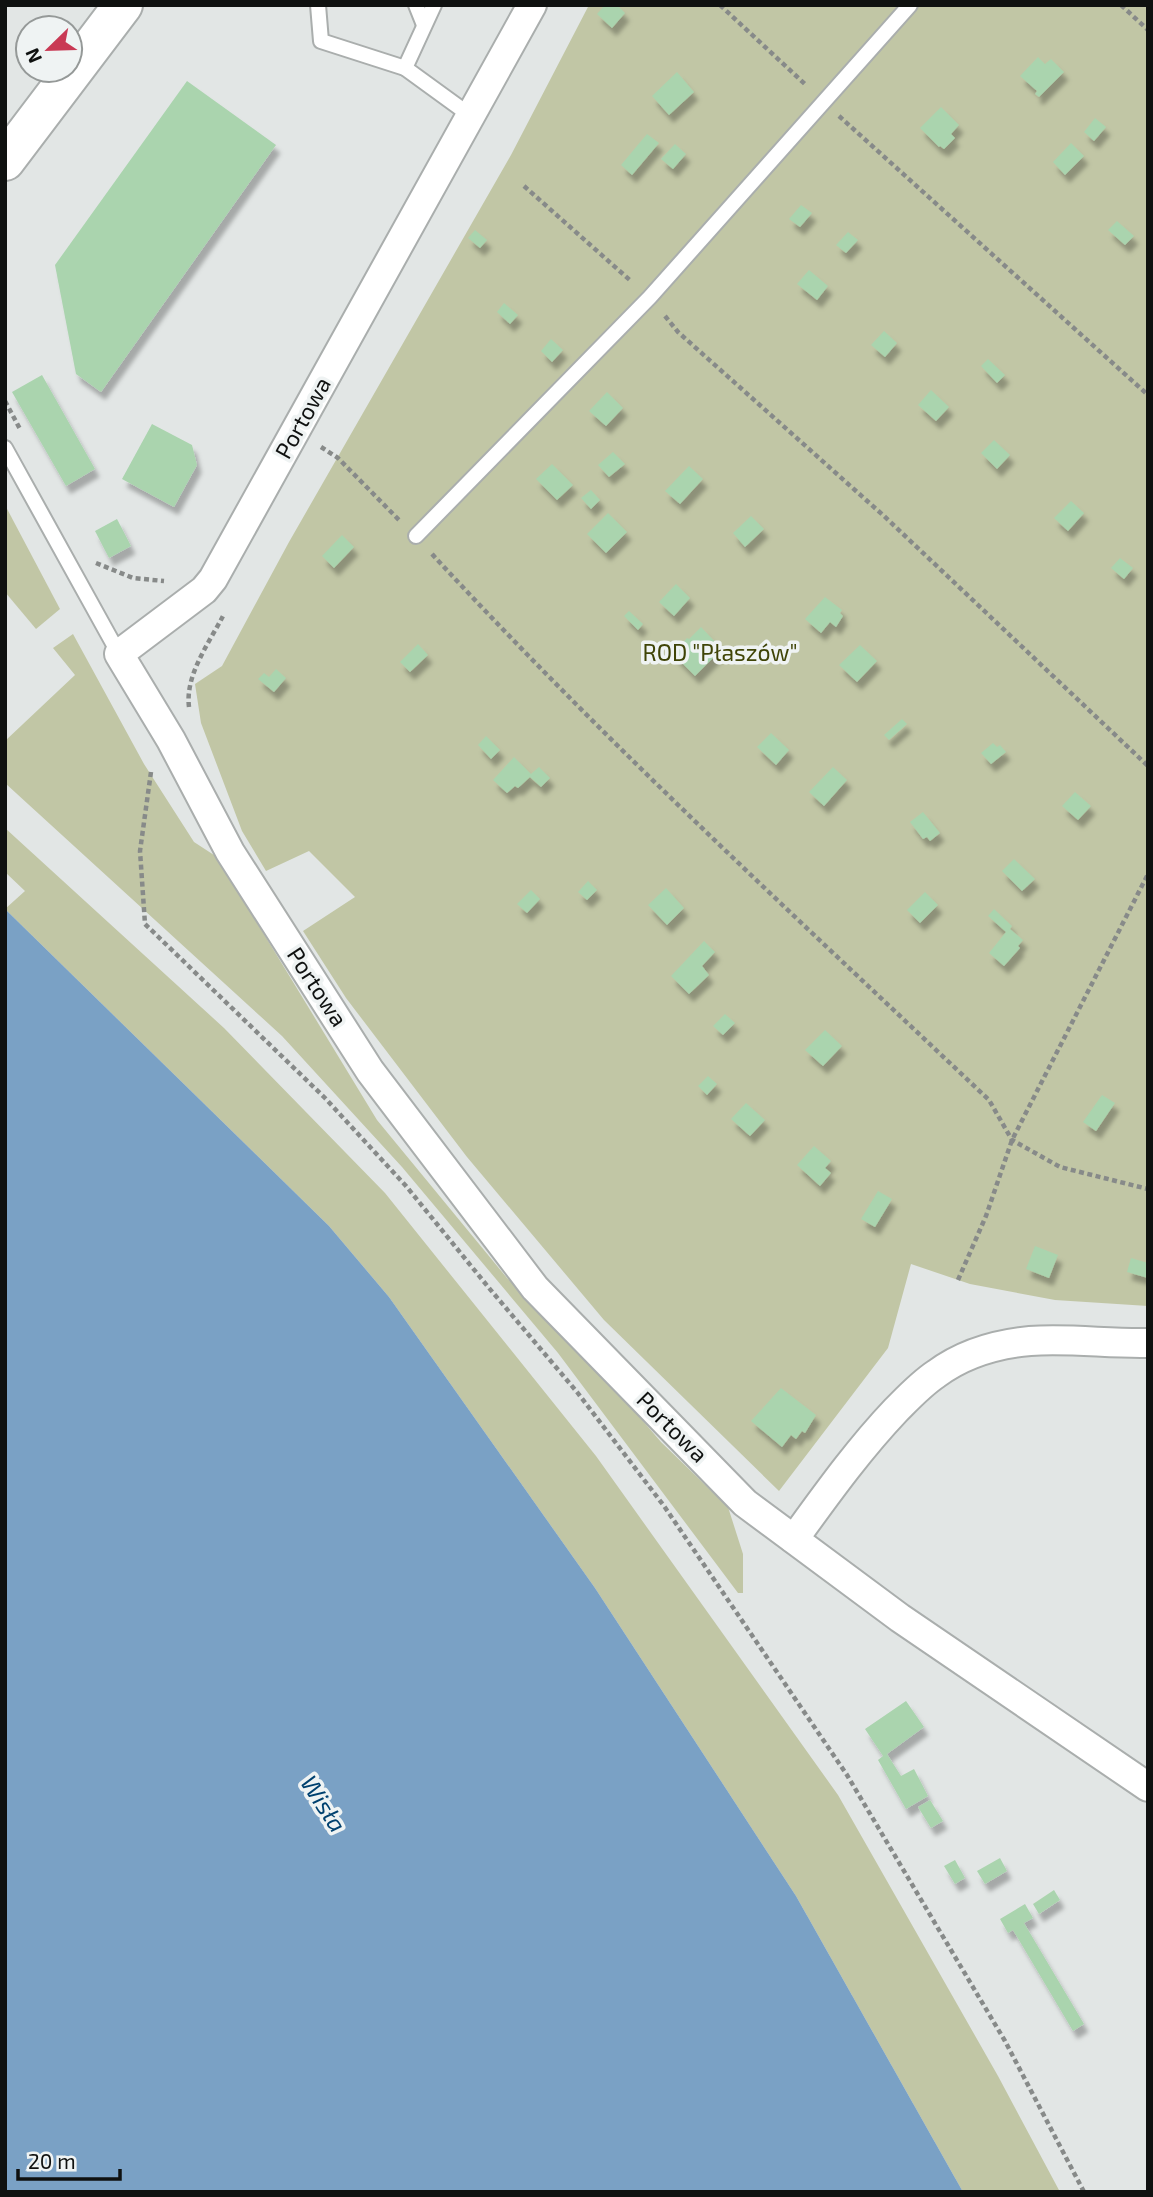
<svg xmlns="http://www.w3.org/2000/svg" width="1153" height="2197" font-family="'Exo 2',sans-serif">
  <defs>
    <filter id="shadow"><feDropShadow dx="4.5" dy="8" stdDeviation="2" flood-color="#0004"/></filter>
  </defs>
  <rect width="100%" height="100%" fill="#e2e6e5"/>
  <g fill="#c1c6a5">
    <polygon points="589,5 1148,5 1148,1306 1055,1300 970,1284 911,1264 888,1348 779,1491 604,1320 467,1157 346,998 303,931 355,897 309,851 266,871 242,831 201,723 195,684 222,666 289,542 511,155"/>
    <polygon points="5,505 60,609 36,629 5,592"/>
    <polygon points="73,634 144,764 194,842 217,857 377,1120 507,1278 557,1321 661,1442 728,1507 743,1554 743,1593 738,1593 558,1353 402,1167 282,1036 5,783 5,741 75,675 53,648"/>
    <polygon points="5,828 224,1028 385,1193 596,1456 838,1795 998,2076 1060,2192 963,2192 796,1896 595,1588 389,1297 329,1226 5,909 25,891 5,872"/>
  </g>
  <polygon fill="#7aa1c5" points="5,909 329,1226 389,1297 595,1588 796,1896 963,2192 5,2192"/>
  <g fill="#aad4ae" filter="url(#shadow)">
    <polygon points="605,5 617,5 625,13 612,28 597,14"/>
    <polygon points="1038,57 1045,64 1051,59 1064,72 1039,97 1035,94 1037,91 1020,76"/>
    <polygon points="677,72 694,92 669,115 652,96"/>
    <polygon points="187,81 276,145 101,392 76,374 55,265"/>
    <polygon points="941,107 959,125 951,134 955,138 944,149 940,146 939,147 920,128"/>
    <polygon points="1095,118 1106,127 1094,141 1084,132"/>
    <polygon points="647,134 659,143 632,175 621,165"/>
    <polygon points="1071,143 1084,156 1065,175 1053,162"/>
    <polygon points="675,144 686,154 673,169 661,159"/>
    <polygon points="801,205 812,213 800,227 789,219"/>
    <polygon points="1117,221 1134,236 1125,245 1108,230"/>
    <polygon points="475,230 487,240 480,248 468,238"/>
    <polygon points="848,232 858,240 846,253 836,245"/>
    <polygon points="809,270 828,286 817,300 797,284"/>
    <polygon points="504,303 518,315 510,324 497,312"/>
    <polygon points="884,331 897,343 885,357 871,345"/>
    <polygon points="551,339 563,350 552,362 541,351"/>
    <polygon points="988,359 1005,375 997,383 981,366"/>
    <polygon points="42,375 95,469 66,486 12,392"/>
    <polygon points="931,390 949,407 936,421 918,405"/>
    <polygon points="607,392 623,408 606,426 589,411"/>
    <polygon points="152,424 192,445 197,465 174,507 122,479"/>
    <polygon points="994,440 1010,455 997,469 981,453"/>
    <polygon points="613,452 625,464 609,477 598,465"/>
    <polygon points="552,464 573,485 557,500 536,479"/>
    <polygon points="689,466 703,479 680,504 665,491"/>
    <polygon points="591,490 600,500 591,509 581,498"/>
    <polygon points="1071,501 1084,513 1068,531 1054,518"/>
    <polygon points="608,513 627,532 606,553 587,534"/>
    <polygon points="751,516 764,529 745,547 733,533"/>
    <polygon points="117,519 131,546 109,558 95,531"/>
    <polygon points="342,535 354,547 334,568 322,556"/>
    <polygon points="1120,558 1133,568 1124,579 1111,568"/>
    <polygon points="676,584 690,598 674,616 659,602"/>
    <polygon points="825,597 842,610 840,613 843,616 836,627 830,622 821,633 805,619"/>
    <polygon points="629,611 643,624 638,630 624,616"/>
    <polygon points="701,627 722,649 695,676 673,654 687,638 689,639"/>
    <polygon points="418,644 428,655 410,672 400,662"/>
    <polygon points="860,645 877,661 857,682 839,665"/>
    <polygon points="276,669 286,678 274,692 258,679 264,673 269,677"/>
    <polygon points="902,719 907,724 889,740 884,735"/>
    <polygon points="771,733 789,750 776,765 757,747"/>
    <polygon points="486,736 500,750 491,759 478,745"/>
    <polygon points="993,743 997,747 1000,745 1006,752 991,764 981,753"/>
    <polygon points="514,757 531,774 539,767 550,778 541,787 530,777 518,788 515,786 507,793 493,780"/>
    <polygon points="833,767 847,780 824,806 809,792"/>
    <polygon points="1075,792 1091,806 1078,820 1062,806"/>
    <polygon points="923,812 940,833 930,841 927,837 923,839 910,822"/>
    <polygon points="1014,859 1035,879 1022,891 1002,871"/>
    <polygon points="588,881 597,890 587,900 578,892"/>
    <polygon points="666,888 684,908 667,925 648,905"/>
    <polygon points="531,890 540,899 527,913 517,904"/>
    <polygon points="925,892 938,905 920,923 907,910"/>
    <polygon points="994,909 1012,926 1010,929 1023,940 1018,946 1020,948 1004,966 989,953 1006,932 988,916"/>
    <polygon points="704,941 715,952 702,966 709,975 689,994 671,976"/>
    <polygon points="725,1014 735,1023 723,1035 713,1026"/>
    <polygon points="825,1030 842,1046 823,1066 805,1050"/>
    <polygon points="708,1076 717,1084 707,1095 698,1086"/>
    <polygon points="1102,1095 1115,1103 1096,1131 1083,1122"/>
    <polygon points="746,1103 765,1120 750,1136 731,1119"/>
    <polygon points="814,1146 831,1161 825,1168 831,1173 820,1186 797,1165"/>
    <polygon points="878,1191 892,1199 875,1227 861,1219"/>
    <polygon points="1035,1246 1058,1255 1049,1278 1026,1269"/>
    <polygon points="1131,1258 1148,1263 1148,1278 1127,1272"/>
    <polygon points="781,1388 816,1415 805,1433 802,1431 796,1439 791,1435 782,1447 751,1421"/>
    <polygon points="906,1701 924,1727 887,1754 901,1776 914,1769 928,1796 906,1809 878,1760 883,1756 865,1729"/>
    <polygon points="930,1800 943,1821 931,1828 918,1807"/>
    <polygon points="1000,1858 1007,1871 985,1884 977,1871"/>
    <polygon points="955,1860 965,1878 955,1884 944,1866"/>
    <polygon points="1054,1890 1060,1900 1039,1914 1033,1904"/>
    <polygon points="1025,1904 1033,1918 1024,1923 1084,2024 1073,2031 1013,1930 1008,1933 1000,1919"/>
  </g>
  <g fill="none" stroke-linecap="round" stroke-linejoin="round">
    <defs>
      <g id="lane">
        <polyline points="318,5 321,41 405,68"/>
        <polyline points="416,5 424,25"/>
        <polyline points="434,5 405,68 471,116"/>
        <polyline points="5,448 119,654"/>
        <polyline points="416,536 650,297 910,5"/>
      </g>
      <g id="street">
        <polyline points="532,5 213,579 204,590 119,654 171,740 230,852 370,1071 535,1288 745,1503 900,1618 1148,1787"/>
        <path d="M794,1539C826,1495 858,1450 896,1410C909,1397 921,1384 936,1374C963,1354 997,1344 1030,1341C1070,1338 1109,1344 1148,1343"/>
      </g>
      <polyline id="secondary" points="5,161 123,5"/>
    </defs>
    <use href="#lane" stroke="#aaaead" stroke-width="18"/>
    <use href="#street" stroke="#aaaead" stroke-width="32"/>
    <use href="#secondary" stroke="#aaaead" stroke-width="42"/>
    <g stroke="#878a89" stroke-width="4.5" stroke-dasharray="5 3.5" stroke-linecap="butt">
      <polyline points="720,5 807,86"/>
      <polyline points="1121,5 1148,30"/>
      <polyline points="839,116 1148,395"/>
      <polyline points="524,186 632,282"/>
      <polyline points="665,316 678,332 884,516 1148,766"/>
      <polyline points="5,401 20,429"/>
      <polyline points="321,447 338,458 399,520"/>
      <path d="M432,554C608,745 800,921 989,1100L1012,1140L1060,1167L1148,1189"/>
      <polyline points="96,563 133,578 164,581"/>
      <path d="M189,707C185,675 209,643 223,616"/>
      <polyline points="151,772 140,851 145,924 325,1098 406,1186 489,1288 577,1392 664,1506 847,1775 1005,2041 1084,2192"/>
      <polyline points="958,1280 986,1216 1012,1140 1148,874"/>
    </g>
    <use href="#lane" stroke="#fff" stroke-width="14"/>
    <use href="#street" stroke="#fff" stroke-width="28"/>
    <use href="#secondary" stroke="#fff" stroke-width="38"/>
  </g>
  <g text-anchor="middle" stroke-width="7" stroke-linejoin="round" paint-order="stroke">
    <g font-size="23" fill="#0f1110" stroke="#eff3f3">
      <text transform="translate(303 418) rotate(-61)" y="8">Portowa</text>
      <text transform="translate(317 987) rotate(57)" y="8">Portowa</text>
      <text transform="translate(672 1427) rotate(45)" y="8">Portowa</text>
    </g>
    <g font-size="23" fill="#3f4407" stroke="#eff3f3">
      <text x="720" y="661">ROD "Płaszów"</text>
    </g>
    <g font-size="24" font-style="italic" fill="#00416f" stroke="#eff3f3">
      <text transform="translate(323 1804) rotate(57)" y="8">Wisła</text>
    </g>
  </g>
  <rect width="1153" height="2197" fill="none" stroke="#0f1110" stroke-width="14"/>
  <g transform="translate(49 49) rotate(247)"><circle r="33" fill="#eff3f3" stroke="#959998" stroke-width="2"/>
  <path d="M0-5L12 26L0 18L-12 26Z" fill="#c93954"/>
  <text y="-10" font-size="19" font-weight="bold" text-anchor="middle" fill="#0f1110">N</text>
  </g>
  <path d="M18 2169v10h102v-10" fill="none" stroke="#0f1110" stroke-width="3.5"/>
  <text x="28" y="2169" font-size="21" fill="#0f1110" stroke="#eff3f3" stroke-width="5" paint-order="stroke">20 m</text>
</svg>
